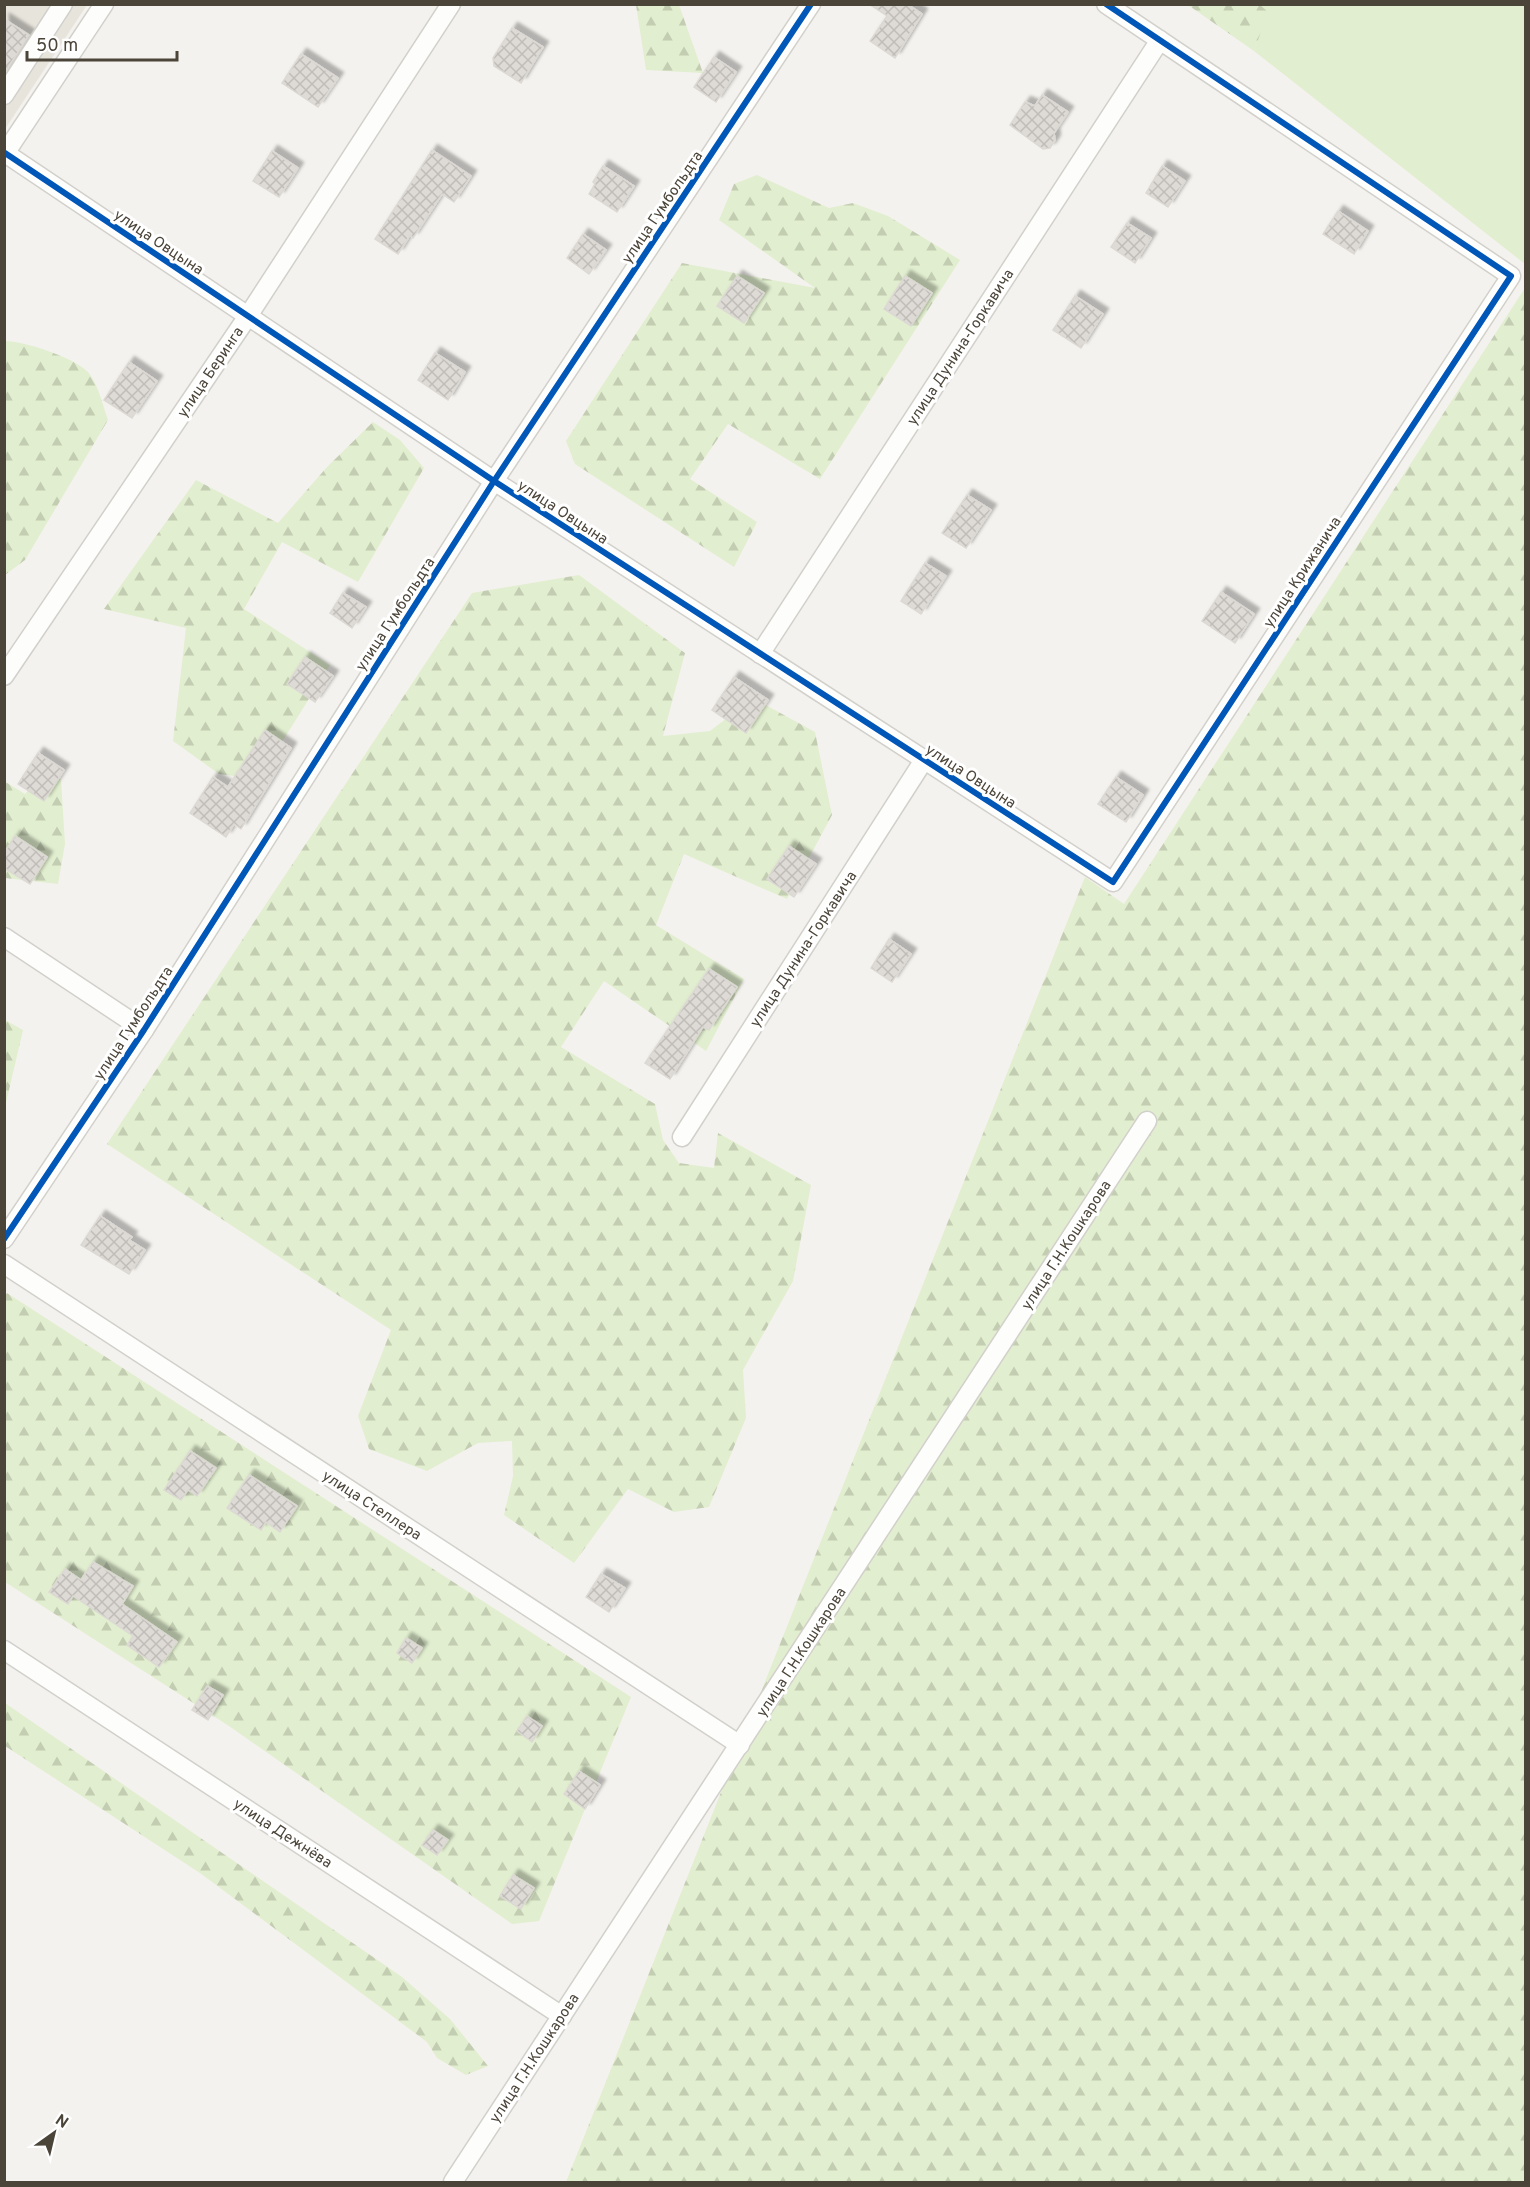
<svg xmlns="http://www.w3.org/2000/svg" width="1530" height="2187" font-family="Overpass,sans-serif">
  <defs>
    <pattern id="forest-firs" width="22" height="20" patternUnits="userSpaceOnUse" patternTransform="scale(1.5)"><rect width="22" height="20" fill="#e1eecf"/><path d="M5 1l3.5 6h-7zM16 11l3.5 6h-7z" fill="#c3cdb2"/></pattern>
    <pattern id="building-cross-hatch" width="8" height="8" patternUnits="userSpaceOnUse" patternTransform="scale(1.5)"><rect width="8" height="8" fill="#dedbd6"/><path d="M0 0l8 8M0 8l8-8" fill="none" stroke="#c0bdb8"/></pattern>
    <filter id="shadow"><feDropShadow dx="5.5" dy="-5.5" stdDeviation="1.5" flood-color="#0004"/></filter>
  </defs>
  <rect width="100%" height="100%" fill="#f4f2ee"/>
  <polygon fill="#e7e4dc" points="5,5 87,5 5,129"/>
  <polygon fill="#e1eecf" points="1260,5 1525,5 1525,264 1254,51 1267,12"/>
  <g fill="url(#forest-firs)">
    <polygon points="636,5 679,5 703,73 646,70"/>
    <polygon points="1188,5 1260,5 1268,12 1254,51"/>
    <polygon points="757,175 829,208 853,203 888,216 960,260 820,479 728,424 690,479 757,522 734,567 575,464 566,441 682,263 815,288 719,220 734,184"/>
    <polygon points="1525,288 1525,2182 566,2182 1085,877 1124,904"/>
    <path d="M5,341C24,341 81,359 91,376C99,388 103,406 108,420L25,560L5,575Z"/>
    <polygon points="373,422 400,440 424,468 358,582 282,542 244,609 330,665 259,779 219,774 173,741 186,628 104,609 196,480 278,523 327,467"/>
    <polygon points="579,575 685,653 663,736 710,731 753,698 815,732 832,815 787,899 684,854 656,925 744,979 706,1051 604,981 561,1047 655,1104 663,1140 679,1163 714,1168 718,1133 811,1185 793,1281 743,1370 746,1418 709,1507 674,1512 628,1489 574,1563 504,1515 513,1476 512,1441 478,1443 427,1471 369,1449 358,1416 391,1330 107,1144 472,593"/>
    <polygon points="50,763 61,780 65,844 58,884 5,878 4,781 25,794"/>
    <polygon points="5,1020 23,1030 5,1107"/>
    <polygon points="7,1293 631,1697 539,1921 512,1924 229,1726 5,1582 4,1297"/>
    <polygon points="5,1703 402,1977 450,2019 488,2066 466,2075 437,2058 427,2042 200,1873 5,1746"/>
  </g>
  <g fill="url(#building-cross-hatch)" stroke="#dcd9d4" stroke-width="1.5" filter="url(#shadow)">
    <polygon points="869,4 907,4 922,14 895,58 870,41 887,16"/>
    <polygon points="4,19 29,35 4,74"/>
    <polygon points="512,28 543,47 521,83 494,66 493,58"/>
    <polygon points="301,54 338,78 318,107 282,83"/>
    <polygon points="714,57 736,72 716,102 694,87"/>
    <polygon points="1042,95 1068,112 1054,133 1055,140 1050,148 1043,149 1010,125 1025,102 1035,106"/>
    <polygon points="432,150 471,176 454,202 442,194 413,238 410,235 398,254 375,239"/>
    <polygon points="272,151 298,168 279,197 253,181"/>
    <polygon points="603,166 634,186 617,212 589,194 595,184 593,182"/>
    <polygon points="1162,166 1185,181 1168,207 1146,193"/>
    <polygon points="1338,211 1368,231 1354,254 1323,234"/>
    <polygon points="1127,223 1151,238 1135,263 1111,247"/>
    <polygon points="583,234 606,250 589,274 567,258"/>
    <polygon points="737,276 764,293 744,323 717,306"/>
    <polygon points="905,276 932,293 911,326 884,309"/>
    <polygon points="1075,296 1103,314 1081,348 1053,330"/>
    <polygon points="435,353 465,372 448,400 418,380"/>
    <polygon points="129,362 157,381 132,418 104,400"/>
    <polygon points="967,495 991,510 966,548 942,533"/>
    <polygon points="925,563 946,576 921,614 901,601"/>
    <polygon points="1221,592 1254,614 1235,643 1202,621"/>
    <polygon points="343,593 366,607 352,628 330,613"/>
    <polygon points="305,657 333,676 315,702 287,684"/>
    <polygon points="734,677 768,700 746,733 712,710"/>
    <polygon points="265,730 291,748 241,829 234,824 226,837 190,813 213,777 228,787"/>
    <polygon points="38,753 64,770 44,801 18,784"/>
    <polygon points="1116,777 1143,795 1126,822 1098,804"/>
    <polygon points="15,836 47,857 30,884 4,868 4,853"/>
    <polygon points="789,846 816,864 794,897 767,879"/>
    <polygon points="889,939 911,954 892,982 871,968"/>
    <polygon points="709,969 737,987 709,1030 703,1027 670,1079 645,1063"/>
    <polygon points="100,1216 132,1237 129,1240 145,1250 129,1274 81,1245"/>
    <polygon points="190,1451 216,1468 197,1496 188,1490 181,1500 164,1490"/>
    <polygon points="249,1475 297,1506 280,1532 266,1522 261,1530 227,1508"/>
    <polygon points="93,1562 133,1586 122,1604 177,1642 159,1667 127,1645 133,1636 73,1596 68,1604 49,1592 65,1569 81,1580"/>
    <polygon points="601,1574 625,1588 609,1612 586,1597"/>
    <polygon points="406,1638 422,1648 412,1663 397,1653"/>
    <polygon points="207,1686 223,1695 208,1720 192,1710"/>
    <polygon points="527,1716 542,1726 532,1742 517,1731"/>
    <polygon points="579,1771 600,1785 585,1809 564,1794"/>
    <polygon points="433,1830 448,1840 437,1855 422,1845"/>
    <polygon points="513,1875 534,1888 521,1909 500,1896"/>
  </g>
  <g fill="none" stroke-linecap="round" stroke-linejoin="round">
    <defs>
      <g id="minor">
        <polyline points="4,95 63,4"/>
        <polyline points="5,153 494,481 1113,882 1511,276 1106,4"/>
        <polyline points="4,155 104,4"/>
        <polyline points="760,654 1160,40"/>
        <polyline points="4,676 248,316 451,4"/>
        <polyline points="4,937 144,1030"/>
        <polyline points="682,1137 924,760"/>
        <polyline points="4,1239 144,1030 494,481 811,4"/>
        <polyline points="4,1264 740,1745"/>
        <polyline points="4,1650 562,2016"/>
        <polyline points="453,2182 1147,1121"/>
      </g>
    </defs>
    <use href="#minor" stroke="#d2d0cb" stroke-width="21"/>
    <use href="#minor" stroke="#fdfdfc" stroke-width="18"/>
    <defs>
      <g id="cycleway">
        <polyline points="5,153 494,481 1113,882 1511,276 1106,4"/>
        <polyline points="4,1239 144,1030 494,481 811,4"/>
      </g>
    </defs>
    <use href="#cycleway" stroke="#fff" stroke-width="10"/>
    <use href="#cycleway" stroke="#0057b8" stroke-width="6"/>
  </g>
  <g text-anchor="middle" stroke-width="6" stroke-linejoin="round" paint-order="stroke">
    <g font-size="15" fill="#4b4439" stroke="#fff">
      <text transform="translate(662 207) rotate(-56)" y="5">улица Гумбольдта</text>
      <text transform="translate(159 242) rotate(34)" y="5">улица Овцына</text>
      <text transform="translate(960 347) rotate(-57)" y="5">улица Дунина-Горкавича</text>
      <text transform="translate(210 372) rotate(-56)" y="5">улица Беринга</text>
      <text transform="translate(563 512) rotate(33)" y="5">улица Овцына</text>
      <text transform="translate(1302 572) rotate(-57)" y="5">улица Крижанича</text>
      <text transform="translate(395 614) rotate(-57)" y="5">улица Гумбольдта</text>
      <text transform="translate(971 776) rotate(33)" y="5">улица Овцына</text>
      <text transform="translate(803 949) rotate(-57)" y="5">улица Дунина-Горкавича</text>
      <text transform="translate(133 1023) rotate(-57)" y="5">улица Гумбольдта</text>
      <text transform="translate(1066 1245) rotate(-57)" y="5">улица Г.Н.Кошкарова</text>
      <text transform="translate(372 1505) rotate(33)" y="5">улица Стеллера</text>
      <text transform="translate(801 1652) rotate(-57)" y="5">улица Г.Н.Кошкарова</text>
      <text transform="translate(283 1833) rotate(33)" y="5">улица Дежнёва</text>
      <text transform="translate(534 2058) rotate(-57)" y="5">улица Г.Н.Кошкарова</text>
    </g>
  </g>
  <rect width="1530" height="2187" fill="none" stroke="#4b4439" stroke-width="12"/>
  <g transform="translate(54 2133) rotate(34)" stroke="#ffffff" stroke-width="4.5" paint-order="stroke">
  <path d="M0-4.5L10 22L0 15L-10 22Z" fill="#4b4439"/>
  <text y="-9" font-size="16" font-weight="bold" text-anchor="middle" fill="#4b4439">N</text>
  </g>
  <path d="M27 51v9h150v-9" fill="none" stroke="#4b4439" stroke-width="3"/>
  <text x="36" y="51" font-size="18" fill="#4b4439" stroke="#ffffff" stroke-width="4.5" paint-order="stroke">50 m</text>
</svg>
